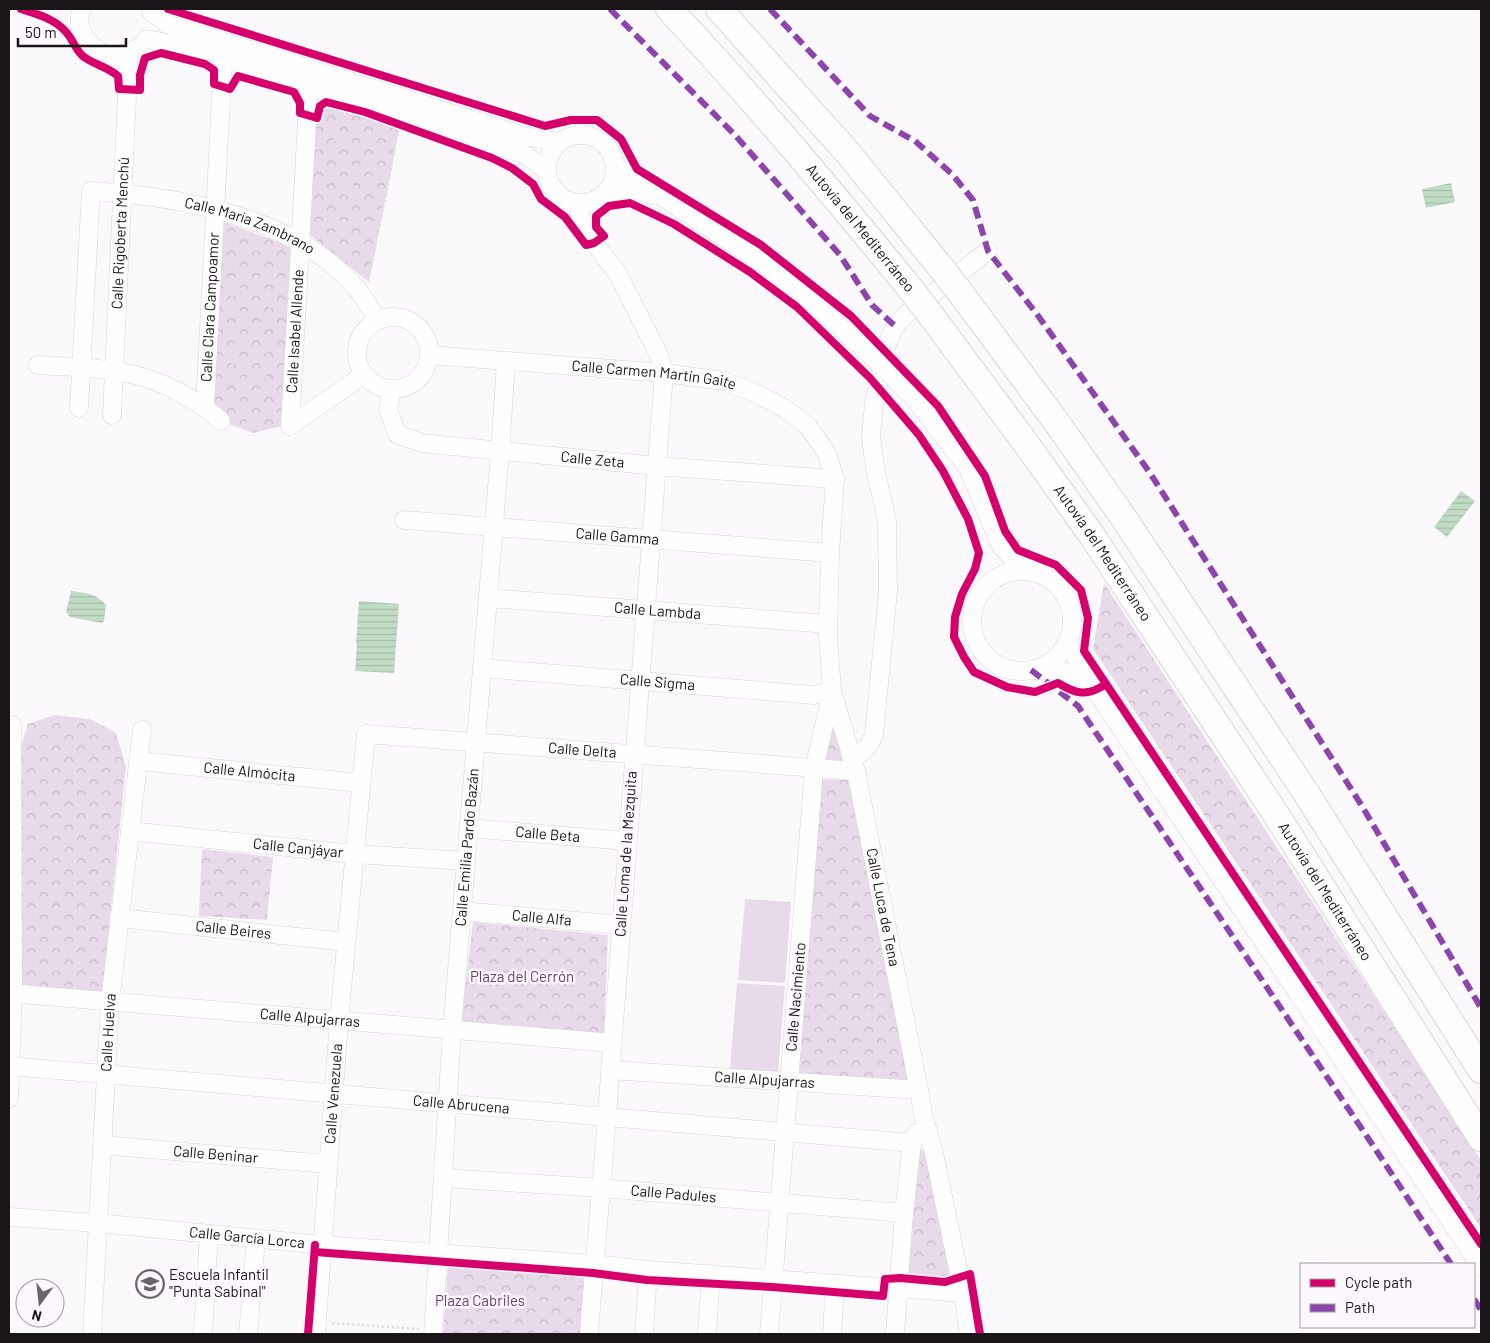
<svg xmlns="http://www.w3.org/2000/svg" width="1490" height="1343" font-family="Barlow,sans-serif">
  <defs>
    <pattern id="park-crowns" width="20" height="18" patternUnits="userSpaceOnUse" patternTransform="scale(1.25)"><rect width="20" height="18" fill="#e8dbe9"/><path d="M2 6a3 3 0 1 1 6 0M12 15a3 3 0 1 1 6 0" fill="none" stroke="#c6bbc7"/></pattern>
    <pattern id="water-rules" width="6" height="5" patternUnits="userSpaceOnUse" patternTransform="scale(1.25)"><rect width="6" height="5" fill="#c1dcc5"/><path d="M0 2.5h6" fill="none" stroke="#a5bca9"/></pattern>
  </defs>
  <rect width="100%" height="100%" fill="#fcf9fc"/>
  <g fill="url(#park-crowns)">
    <polygon points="316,102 400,124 369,282 310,235"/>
    <polygon points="224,222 292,247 282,426 253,433 229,424 213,404"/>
    <polygon points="1104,583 1481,1160 1481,1228 1093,649"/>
    <polygon points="833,708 842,762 821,762"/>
    <polygon points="54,715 90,719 116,733 126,767 102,995 22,986 19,773 21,747 28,724"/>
    <polygon points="819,779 851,780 911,1084 793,1079"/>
    <polygon points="202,849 273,857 267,920 199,916"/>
    <polygon points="473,922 608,935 604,1034 461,1022"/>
    <polygon points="916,1149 925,1150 953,1287 904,1283"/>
    <polygon points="448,1266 587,1276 581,1334 443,1334"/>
  </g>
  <g fill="#e8dbe9">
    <polygon points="745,899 791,902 785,983 738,980"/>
    <polygon points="737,983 785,986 778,1072 730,1069"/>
  </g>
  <g fill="url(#water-rules)">
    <polygon points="1451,183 1455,202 1426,208 1422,189"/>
    <polygon points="1461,491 1475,501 1447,537 1434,527"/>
    <path d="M71,591C85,593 96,593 106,605L104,621L102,623L70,617L66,612Z"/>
    <polygon points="359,601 399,604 394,673 355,671 357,644 356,644"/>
  </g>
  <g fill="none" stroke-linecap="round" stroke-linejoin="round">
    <defs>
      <g id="minor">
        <path d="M82,9C72,30 94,55 116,56C120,56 124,53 128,52C132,51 135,51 138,47"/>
        <polyline points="151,11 167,24 524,136 559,142"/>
        <polyline points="146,39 179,45 524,154 546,170"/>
        <circle cx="581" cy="169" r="34"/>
        <polyline points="615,166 766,265 819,308 863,348"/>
        <path d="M600,198C620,191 631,187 652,195"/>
        <path d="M579,204L580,215L589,236L618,274L660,357L664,373C644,625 625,876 606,1127C601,1196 594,1265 589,1334"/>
        <circle cx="393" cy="353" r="36"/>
        <path id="s1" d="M430,355L664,373L724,381L755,393L784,408L808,426L826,452L835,479L830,553L828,636L832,691L856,771L919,1090L923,1114L934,1153L963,1293L969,1334"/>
        <path d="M38,365C67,367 97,367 126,373C160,379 195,398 221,421"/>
        <polyline points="895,379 916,401 968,468 1000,544 1012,559 1032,570"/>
        <path id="s2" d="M392,390L388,409L397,434L421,443L657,466L835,479"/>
        <path id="s3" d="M205,407L223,59"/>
        <path id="s4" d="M79,408L91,191C190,197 328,222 377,320"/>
        <path id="s5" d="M112,415L129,52"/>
        <path id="s6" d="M290,426L309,86"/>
        <polyline points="290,426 363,375"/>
        <path id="s7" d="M404,520L830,553"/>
        <circle cx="1022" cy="621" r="50"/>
        <path id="s8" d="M488,598L828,624"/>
        <polyline points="1067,642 1096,691 1481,1267"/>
        <path id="s9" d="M482,668L814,695L832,691L814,769L769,1334"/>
        <polyline points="1034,670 1062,671 1091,683"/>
        <path d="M852,758C864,752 869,747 874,735L888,591L887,521L875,468L871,437L874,404L886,347L895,326L904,316L988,251"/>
        <path id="s10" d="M138,761L361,783"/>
        <path id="s11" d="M469,828L627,841"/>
        <path id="s12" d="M130,831L354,854L466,861"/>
        <path id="s13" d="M462,911L621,925"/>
        <path id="s14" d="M119,918L346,942"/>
        <path id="s15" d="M9,993L612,1043"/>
        <path id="s16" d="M9,1066L912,1143"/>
        <path id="s17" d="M610,1070L919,1090"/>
        <polyline points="9,1099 13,993 12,725"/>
        <path id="s18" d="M102,1145L328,1164"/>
        <path id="s19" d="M443,1178L601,1188L904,1213"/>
        <path id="s20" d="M9,1217L98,1223L322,1245L593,1264L648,1270L963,1293"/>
        <path id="s21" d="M92,1334L110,1002L142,730"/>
        <polyline points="203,1334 209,1234"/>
        <polyline points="248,1334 256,1239"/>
        <path id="s22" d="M316,1334L339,1021L366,734L856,771"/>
        <path id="s23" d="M433,1334L452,1030L500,452L506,362"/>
        <polyline points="644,1334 648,1270"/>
        <polyline points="707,1334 711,1274"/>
        <polyline points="832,1334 835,1284"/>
        <polyline points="895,1334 904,1213 912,1143 916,1133"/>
      </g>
      <g id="highway">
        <path id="s24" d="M669,9C754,99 834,195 913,292"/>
        <polyline points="719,9 848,153 942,269"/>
        <polyline points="963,296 1060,427 1121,514 1308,796 1481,1070"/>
        <path id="s25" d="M933,318L1030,449L1091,534L1277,816L1481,1138"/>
      </g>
    </defs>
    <use href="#minor" stroke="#d8d4d8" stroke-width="19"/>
    <use href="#highway" stroke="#d8d4d8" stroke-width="28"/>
    <g stroke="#dfdfdf" stroke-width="2.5" stroke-dasharray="2.5 2.5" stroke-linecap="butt">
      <polyline points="318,177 386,195 368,280"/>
      <polyline points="319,177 331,171 332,164 329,153 338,133 360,133 379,145 394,149"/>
      <path d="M350,185C364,167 368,162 391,169"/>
      <polyline points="386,195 398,130"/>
      <polyline points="256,266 269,280 271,300 266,380 248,408 232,377 237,298 244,275 256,266 257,240"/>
      <polyline points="226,295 237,298"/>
      <polyline points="222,377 276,380"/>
      <polyline points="248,424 248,408"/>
      <polyline points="205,912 208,853"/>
      <polyline points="264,918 266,859"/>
      <polyline points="332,1323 419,1329"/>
    </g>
    <use href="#minor" stroke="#fffeff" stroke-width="18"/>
    <use href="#highway" stroke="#fffeff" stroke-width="26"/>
    <defs>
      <polyline id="minor-bridge" points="863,348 895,379"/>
      <g id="highway-bridge">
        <polyline points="942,269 963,296"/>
        <polyline points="913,292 933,318"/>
      </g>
    </defs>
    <use href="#minor-bridge" stroke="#d8d4d8" stroke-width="19" stroke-linecap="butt"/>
    <use href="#highway-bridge" stroke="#d8d4d8" stroke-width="28" stroke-linecap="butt"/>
    <use href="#minor-bridge" stroke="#fffeff" stroke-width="18"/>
    <use href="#highway-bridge" stroke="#fffeff" stroke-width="26"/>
    <g stroke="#8e44ad" stroke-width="6" stroke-dasharray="12 6" stroke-linecap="butt">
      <polyline points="610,9 735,135 840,255 872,305 895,326"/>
      <polyline points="770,9 870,116 915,141 952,174 973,200 988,251 1039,317 1150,473 1362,806 1481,1008"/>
      <polyline points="1031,670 1078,706 1372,1144 1451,1264"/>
      <polyline points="1474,1299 1481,1310"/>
    </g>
    <defs>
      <g id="cycleway">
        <path d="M21,9C37,14 55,19 66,32C73,39 76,52 84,57C97,66 106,66 118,76L119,89L140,90V75L145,58L161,53L205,64L214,70V84L230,89L238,76L294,92L300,103V113L317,118L320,106L326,102L365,112L492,158L512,168L533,184L541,199L565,217L586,245L594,243L604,236L596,227V216L609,206L630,203L674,224L750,272L797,307L870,378L919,435L943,471L968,519L979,553L975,569L962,594L955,617L954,637L964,657L974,672L1007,687L1035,692L1058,683C1076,694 1087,697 1106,684"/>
        <polyline points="168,9 545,126 571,120 597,120 621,139 637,169 761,245 851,316 938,406 985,476 1005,531 1018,550 1056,565 1081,590 1088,618 1084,651 1481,1244"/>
        <polyline points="315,1252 593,1273 647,1280 772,1287 883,1296 885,1279 900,1278 945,1282 970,1274 980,1334"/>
        <polyline points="308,1334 315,1245"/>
      </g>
    </defs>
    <use href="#cycleway" stroke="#fdf8fd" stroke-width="11"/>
    <use href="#cycleway" stroke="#d6006c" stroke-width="8"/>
  </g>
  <defs>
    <symbol id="school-ring" viewBox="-11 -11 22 22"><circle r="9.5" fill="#fdf8fd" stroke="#686568" stroke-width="1.5"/><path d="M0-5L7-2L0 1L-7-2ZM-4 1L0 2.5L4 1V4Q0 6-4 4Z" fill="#686568"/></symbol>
  </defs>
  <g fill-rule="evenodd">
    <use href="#school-ring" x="134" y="1268" width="32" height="32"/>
  </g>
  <g text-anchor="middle" stroke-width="5" stroke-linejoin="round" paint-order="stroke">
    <g font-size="15" fill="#191519" stroke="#fdf8fd">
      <text dy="5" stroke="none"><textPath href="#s4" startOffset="381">Calle María Zambrano</textPath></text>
      <text dy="5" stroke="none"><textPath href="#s24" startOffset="291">Autovía del Mediterráneo</textPath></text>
      <text dy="5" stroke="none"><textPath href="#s5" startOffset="182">Calle Rigoberta Menchú</textPath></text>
      <text dy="5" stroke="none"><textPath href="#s3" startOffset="100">Calle Clara Campoamor</textPath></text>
      <text dy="5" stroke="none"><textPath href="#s6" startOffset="95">Calle Isabel Allende</textPath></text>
      <text dy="5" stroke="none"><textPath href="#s1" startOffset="225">Calle Carmen Martín Gaite</textPath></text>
      <text dy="5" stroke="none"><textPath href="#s2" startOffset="244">Calle Zeta</textPath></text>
      <text dy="5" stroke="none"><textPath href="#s7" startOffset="214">Calle Gamma</textPath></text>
      <text dy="5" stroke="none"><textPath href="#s25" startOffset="290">Autovía del Mediterráneo</textPath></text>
      <text dy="5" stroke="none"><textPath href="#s8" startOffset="170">Calle Lambda</textPath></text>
      <text dy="5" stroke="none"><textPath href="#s9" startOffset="176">Calle Sigma</textPath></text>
      <text dy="5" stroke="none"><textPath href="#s22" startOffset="819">Calle Delta</textPath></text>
      <text dy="5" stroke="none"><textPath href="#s10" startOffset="112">Calle Almócita</textPath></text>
      <text dy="5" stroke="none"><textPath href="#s11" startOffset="79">Calle Beta</textPath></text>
      <text dy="5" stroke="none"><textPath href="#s12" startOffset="169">Calle Canjáyar</textPath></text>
      <text dy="5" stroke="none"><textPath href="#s23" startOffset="488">Calle Emilia Pardo Bazán</textPath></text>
      <text transform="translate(626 854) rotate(-86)" y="5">Calle Loma de la Mezquita</text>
      <text dy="5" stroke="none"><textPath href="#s25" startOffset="695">Autovía del Mediterráneo</textPath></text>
      <text dy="5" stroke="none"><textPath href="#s1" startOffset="886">Calle Luca de Tena</textPath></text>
      <text dy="5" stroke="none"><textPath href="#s13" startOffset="80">Calle Alfa</textPath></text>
      <text dy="5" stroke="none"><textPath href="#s14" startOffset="115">Calle Beires</textPath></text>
      <text transform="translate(796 997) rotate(-85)" y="5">Calle Nacimiento</text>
      <text dy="5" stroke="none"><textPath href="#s15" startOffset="302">Calle Alpujarras</textPath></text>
      <text dy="5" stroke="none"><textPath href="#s21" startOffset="302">Calle Huelva</textPath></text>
      <text dy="5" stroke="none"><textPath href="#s17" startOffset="155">Calle Alpujarras</textPath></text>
      <text dy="5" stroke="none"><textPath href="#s22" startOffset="241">Calle Venezuela</textPath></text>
      <text dy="5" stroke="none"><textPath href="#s16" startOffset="454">Calle Abrucena</textPath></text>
      <text dy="5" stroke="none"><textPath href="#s18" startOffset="114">Calle Beninar</textPath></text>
      <text dy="5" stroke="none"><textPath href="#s19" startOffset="231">Calle Padules</textPath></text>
      <text dy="5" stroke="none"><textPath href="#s20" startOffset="239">Calle García Lorca</textPath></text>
    </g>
    <g font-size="15" fill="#6a3e6f" stroke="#fdf8fd">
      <text x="522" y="982">Plaza del Cerrón</text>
      <text x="480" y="1306">Plaza Cabriles</text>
    </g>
    <g font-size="15" fill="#191519" stroke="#fdf8fd" text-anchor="start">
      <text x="169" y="1280">Escuela Infantil<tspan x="169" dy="17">"Punta Sabinal"</tspan></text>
    </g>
  </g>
  <rect width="1490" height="1343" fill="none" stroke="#191519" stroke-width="20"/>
  <rect x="1300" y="1263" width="175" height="65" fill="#fdf8fd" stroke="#a29da2"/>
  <rect x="1310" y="1279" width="25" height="8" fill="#d6006c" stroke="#a29da2"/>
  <text x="1345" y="1288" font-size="15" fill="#191519">Cycle path</text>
  <rect x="1310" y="1304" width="25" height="8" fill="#8e44ad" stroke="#a29da2"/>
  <text x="1345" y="1313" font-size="15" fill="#191519">Path</text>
  <g transform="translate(40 1303) rotate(195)"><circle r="24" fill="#fdf8fd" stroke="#a29da2"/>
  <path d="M0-4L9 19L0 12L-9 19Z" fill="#686568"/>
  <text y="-8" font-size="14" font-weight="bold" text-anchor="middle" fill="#191519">N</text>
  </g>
  <path d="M18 38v8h108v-8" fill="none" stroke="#191519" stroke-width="2.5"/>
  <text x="25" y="38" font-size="15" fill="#191519" stroke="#fdf8fd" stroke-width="4" paint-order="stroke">50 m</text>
</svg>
